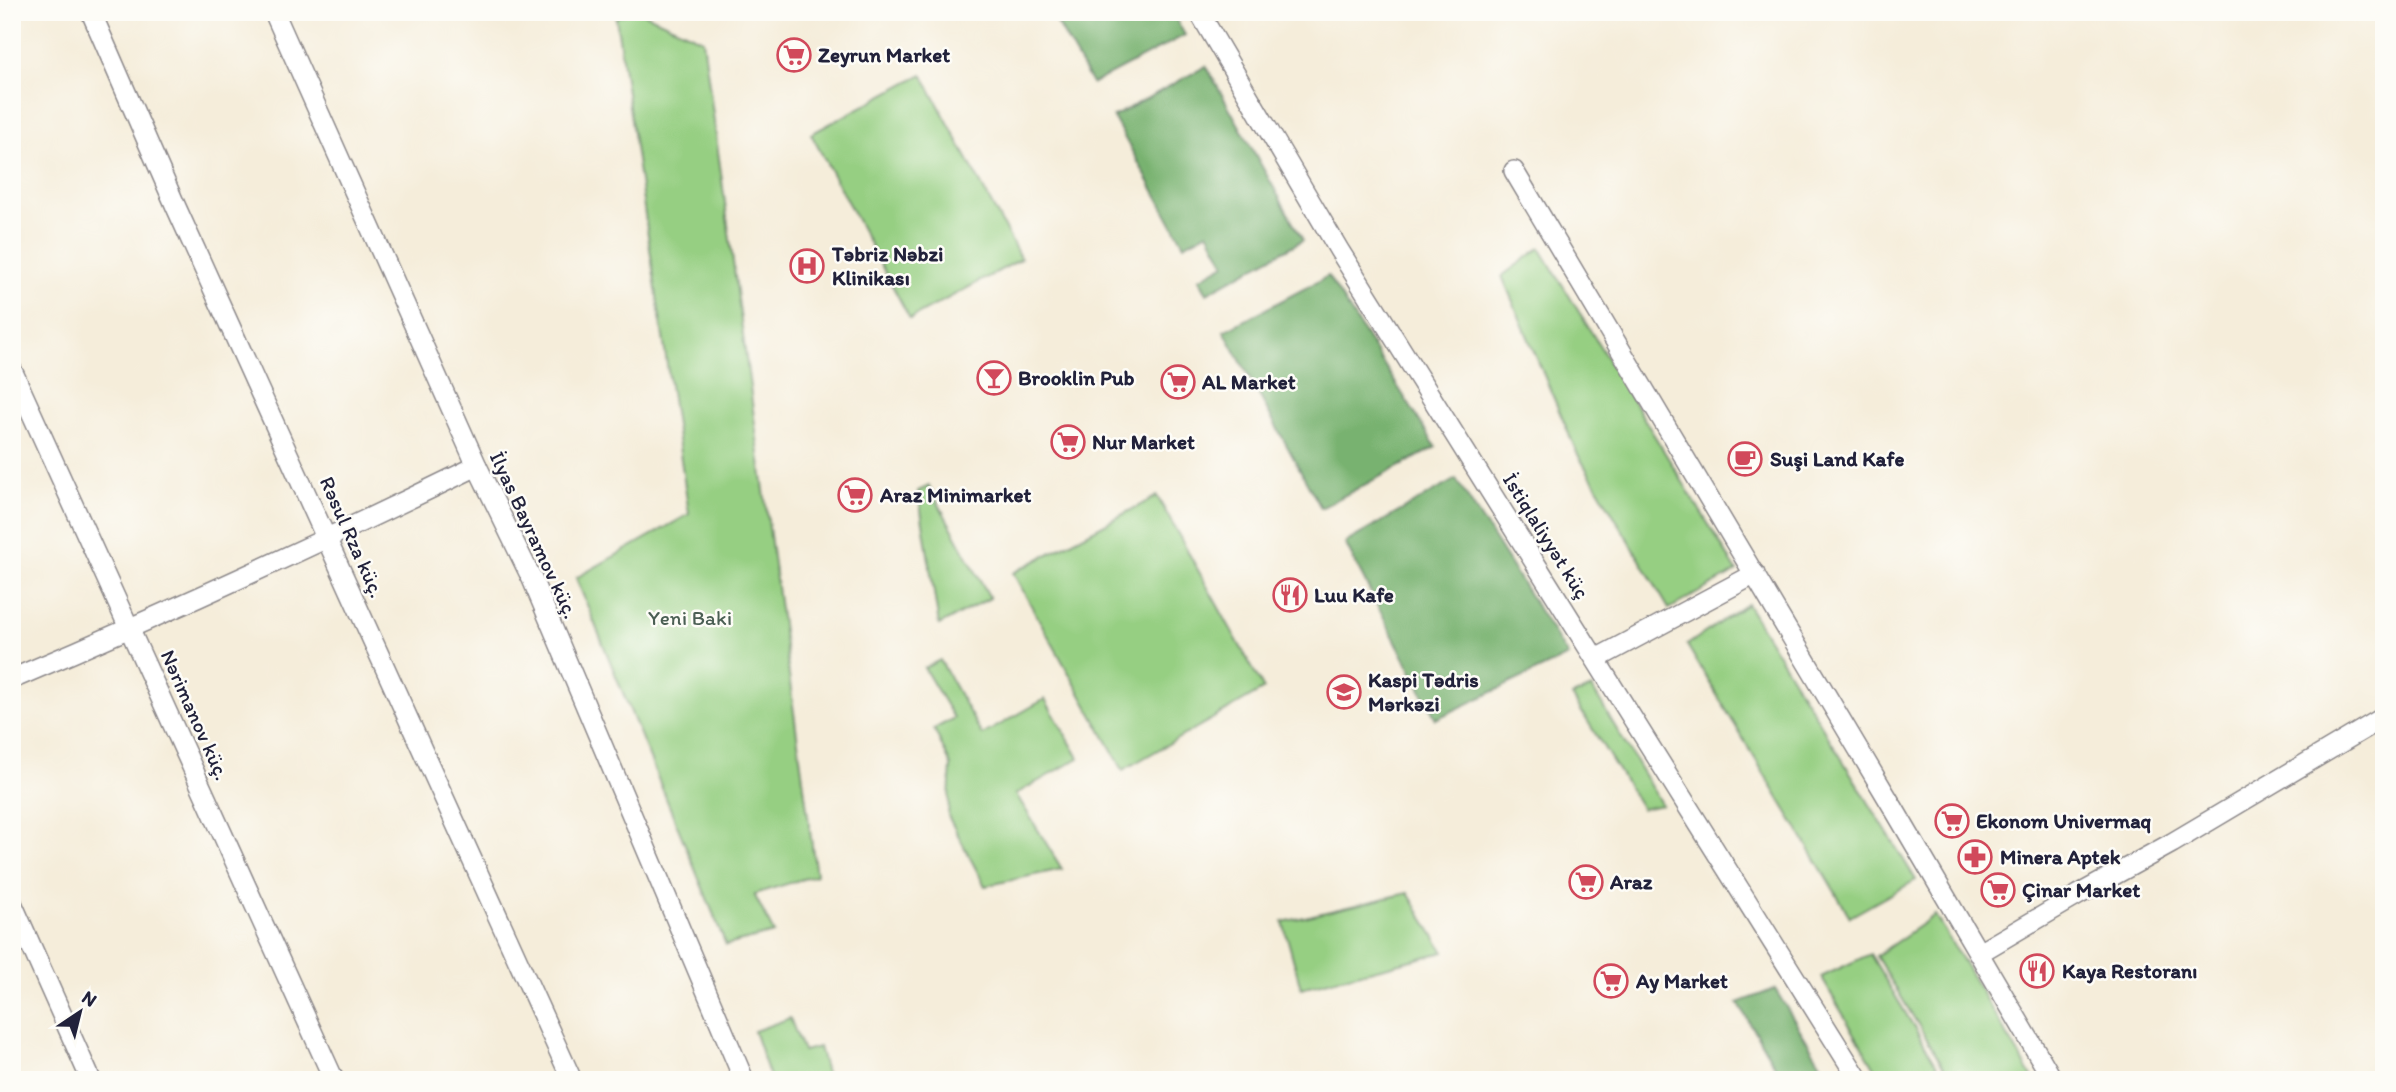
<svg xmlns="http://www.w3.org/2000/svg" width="2396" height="1092" font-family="Itim,sans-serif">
  <rect width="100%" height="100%" fill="#fdfcf7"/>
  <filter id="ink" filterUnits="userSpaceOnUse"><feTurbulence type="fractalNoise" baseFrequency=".0143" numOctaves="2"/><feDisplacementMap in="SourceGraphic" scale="14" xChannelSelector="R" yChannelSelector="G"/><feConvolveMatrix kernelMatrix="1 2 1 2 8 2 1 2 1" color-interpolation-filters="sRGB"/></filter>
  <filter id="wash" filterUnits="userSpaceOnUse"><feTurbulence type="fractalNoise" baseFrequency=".00686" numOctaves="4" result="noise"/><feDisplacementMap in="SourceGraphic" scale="28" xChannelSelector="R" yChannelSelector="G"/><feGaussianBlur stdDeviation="1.57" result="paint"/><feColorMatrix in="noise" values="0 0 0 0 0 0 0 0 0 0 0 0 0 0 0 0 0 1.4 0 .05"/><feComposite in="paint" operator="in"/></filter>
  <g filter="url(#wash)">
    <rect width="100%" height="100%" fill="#f5edda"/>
    <g fill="#96cf82" stroke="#5c785e" stroke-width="2">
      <polygon points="629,12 641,12 703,40 816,875 754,894 774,933 726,945 576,578 689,514 616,18"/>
      <polygon points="922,74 1021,259 910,319 811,134"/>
      <polygon points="1540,248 1737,571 1669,609 1577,453 1502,276"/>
      <polygon points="929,486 990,598 939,625 918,491"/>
      <polygon points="1157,496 1264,689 1123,770 1013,573"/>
      <polygon points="1747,604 1916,880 1850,917 1687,645"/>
      <polygon points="940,660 982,735 1045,699 1079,758 1016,794 1062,869 985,886 948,816 951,765 934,729 954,718 924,668"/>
      <polygon points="1592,688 1662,805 1642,809 1572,696"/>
      <polygon points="1408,893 1444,952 1301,988 1283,922"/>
      <polygon points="1935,915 2034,1080 1952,1080 1876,956"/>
      <polygon points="1870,954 1946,1080 1882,1080 1821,977"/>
      <polygon points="790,1018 803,1051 819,1047 828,1080 771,1080 754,1031"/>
    </g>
    <g fill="#78b270" stroke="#4d6a56" stroke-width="2">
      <polygon points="1051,12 1172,12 1185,35 1092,84"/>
      <polygon points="1206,66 1303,240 1207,293 1199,279 1225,264 1208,232 1184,245 1113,117"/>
      <polygon points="1328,276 1436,447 1321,508 1224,331"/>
      <polygon points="1456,479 1568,656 1436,719 1345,543"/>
      <polygon points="1775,989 1831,1080 1783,1080 1738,1003"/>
    </g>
  </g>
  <g filter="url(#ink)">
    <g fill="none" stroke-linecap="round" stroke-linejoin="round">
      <defs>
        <g id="street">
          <polyline points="91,12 176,207 572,1080"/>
          <polyline points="274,12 477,466 532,579 744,1080"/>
          <polyline points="1199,12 1339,250 1859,1080"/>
          <polyline points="1514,171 1894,809 2053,1080"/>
          <polyline points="12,370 334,1080"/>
          <polyline points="1596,659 1755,574"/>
          <path d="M12,679C170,612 324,541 477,466"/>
          <polyline points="12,903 91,1080"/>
          <polyline points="1979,953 2078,895 2172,843 2384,717"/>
        </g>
      </defs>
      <use href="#street" stroke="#8c888a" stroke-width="22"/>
      <use href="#street" stroke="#fff" stroke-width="19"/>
    </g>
  </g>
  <defs>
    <symbol id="supermarket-ring" viewBox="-11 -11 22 22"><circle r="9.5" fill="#fdfcf7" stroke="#d1495b" stroke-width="1.5"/><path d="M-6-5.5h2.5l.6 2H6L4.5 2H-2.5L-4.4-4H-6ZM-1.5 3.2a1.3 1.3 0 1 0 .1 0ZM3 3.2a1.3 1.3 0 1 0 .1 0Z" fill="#d1495b"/></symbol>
    <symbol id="hospital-ring" viewBox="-11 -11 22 22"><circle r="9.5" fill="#fdfcf7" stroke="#d1495b" stroke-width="1.5"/><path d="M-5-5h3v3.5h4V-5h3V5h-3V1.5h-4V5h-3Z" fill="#d1495b"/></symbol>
    <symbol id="bar-ring" viewBox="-11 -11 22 22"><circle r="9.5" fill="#fdfcf7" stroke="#d1495b" stroke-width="1.5"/><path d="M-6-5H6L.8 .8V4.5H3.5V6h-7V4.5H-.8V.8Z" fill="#d1495b"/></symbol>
    <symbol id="cafe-ring" viewBox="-11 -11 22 22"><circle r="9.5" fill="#fdfcf7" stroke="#d1495b" stroke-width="1.5"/><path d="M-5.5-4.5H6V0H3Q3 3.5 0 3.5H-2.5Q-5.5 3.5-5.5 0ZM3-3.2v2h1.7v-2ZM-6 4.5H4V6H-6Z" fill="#d1495b"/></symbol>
    <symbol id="restaurant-ring" viewBox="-11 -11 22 22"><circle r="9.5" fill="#fdfcf7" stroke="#d1495b" stroke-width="1.5"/><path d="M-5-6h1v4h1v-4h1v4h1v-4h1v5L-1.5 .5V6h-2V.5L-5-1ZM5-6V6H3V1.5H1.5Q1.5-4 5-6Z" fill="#d1495b"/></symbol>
    <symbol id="university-ring" viewBox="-11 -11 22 22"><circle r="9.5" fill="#fdfcf7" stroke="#d1495b" stroke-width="1.5"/><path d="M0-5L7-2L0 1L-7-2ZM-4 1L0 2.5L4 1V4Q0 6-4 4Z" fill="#d1495b"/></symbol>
    <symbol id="pharmacy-ring" viewBox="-11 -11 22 22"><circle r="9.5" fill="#fdfcf7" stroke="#d1495b" stroke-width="1.5"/><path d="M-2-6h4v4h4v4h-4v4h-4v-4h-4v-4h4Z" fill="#d1495b"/></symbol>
  </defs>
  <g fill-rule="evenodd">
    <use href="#supermarket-ring" x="775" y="36" width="38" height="38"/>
    <use href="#hospital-ring" x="788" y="247" width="38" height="38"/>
    <use href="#bar-ring" x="975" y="359" width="38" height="38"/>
    <use href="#supermarket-ring" x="1159" y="363" width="38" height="38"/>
    <use href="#supermarket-ring" x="1049" y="423" width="38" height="38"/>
    <use href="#cafe-ring" x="1726" y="440" width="38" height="38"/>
    <use href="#supermarket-ring" x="836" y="476" width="38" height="38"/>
    <use href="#restaurant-ring" x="1271" y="576" width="38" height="38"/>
    <use href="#university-ring" x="1325" y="673" width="38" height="38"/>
    <use href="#supermarket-ring" x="1933" y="802" width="38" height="38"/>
    <use href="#pharmacy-ring" x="1956" y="838" width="38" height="38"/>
    <use href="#supermarket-ring" x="1567" y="863" width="38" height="38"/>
    <use href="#supermarket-ring" x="1979" y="871" width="38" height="38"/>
    <use href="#restaurant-ring" x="2018" y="952" width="38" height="38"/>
    <use href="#supermarket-ring" x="1592" y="962" width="38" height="38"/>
  </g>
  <g text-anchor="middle" stroke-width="5" stroke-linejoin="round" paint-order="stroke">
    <g font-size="21" font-weight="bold" fill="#22223b" stroke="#fdfcf7" text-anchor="start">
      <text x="818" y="62">Zeyrun Market</text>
      <text x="832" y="261">Təbriz Nəbzi<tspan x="832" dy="24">Klinikası</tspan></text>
      <text x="1018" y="385">Brooklin Pub</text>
      <text x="1202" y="389">AL Market</text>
      <text x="1092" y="449">Nur Market</text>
      <text x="1770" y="466">Suşi Land Kafe</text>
      <text x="880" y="502">Araz Minimarket</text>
      <text x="1314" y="602">Luu Kafe</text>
      <text x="1368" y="687">Kaspi Tədris<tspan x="1368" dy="24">Mərkəzi</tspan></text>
      <text x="1976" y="828">Ekonom Univermaq</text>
      <text x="2000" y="864">Minera Aptek</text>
      <text x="1610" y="889">Araz</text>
      <text x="2022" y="897">Çinar Market</text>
      <text x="2062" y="978">Kaya Restoranı</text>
      <text x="1636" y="988">Ay Market</text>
    </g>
    <g font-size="21" fill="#22223b" stroke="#fdfcf7">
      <text transform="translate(534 535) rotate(65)" y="7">İlyas Bayramov küç.</text>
      <text transform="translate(1546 536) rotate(58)" y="7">İstiqlaliyyət küç</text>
      <text transform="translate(352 537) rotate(66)" y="7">Rəsul Rza küç.</text>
      <text transform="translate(195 715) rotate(66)" y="7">Nərimanov küç.</text>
    </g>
    <g font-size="21" fill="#4b5f54" stroke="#fdfcf7">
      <text x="690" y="625">Yeni Baki</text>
    </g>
  </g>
  <rect width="2396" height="1092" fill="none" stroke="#fdfcf7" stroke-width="42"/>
  <g transform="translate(80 1012) rotate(35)" stroke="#fdfcf7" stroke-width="5" paint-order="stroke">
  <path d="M0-5L12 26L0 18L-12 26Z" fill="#22223b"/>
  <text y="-10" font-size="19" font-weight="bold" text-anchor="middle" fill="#22223b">N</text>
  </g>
</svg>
